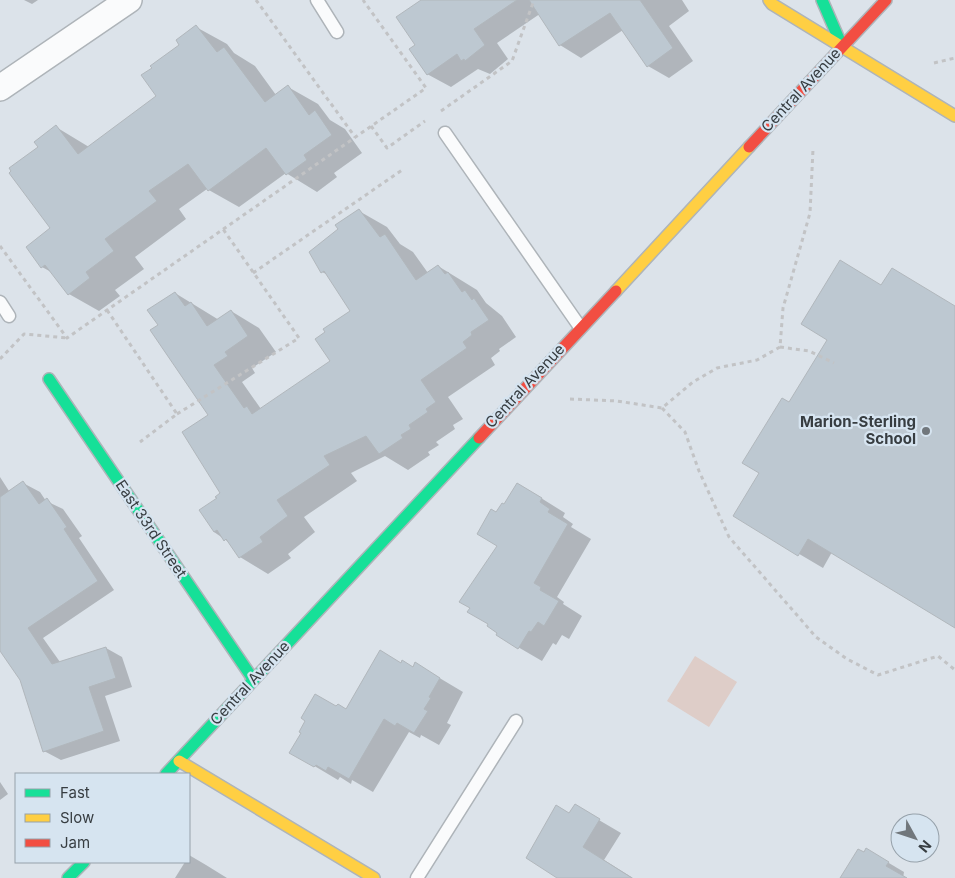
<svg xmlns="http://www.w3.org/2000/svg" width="955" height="878" font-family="Inter,sans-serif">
  <rect width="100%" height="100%" fill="#dce3ea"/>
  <polygon fill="#decdc8" points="695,656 737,682 709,727 667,701"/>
  <g fill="#0003">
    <polygon points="24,0 38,0 32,4"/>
    <polygon points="423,0 554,0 556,3 497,43 508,59 490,74 478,69 451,87 427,74 417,46"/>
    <polygon points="578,0 682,0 689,11 669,26 693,61 669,78 648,66 623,30 581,58 560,45"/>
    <polygon points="196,27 227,44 234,53 255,66 276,95 288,87 318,104 330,120 345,129 362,153 334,173 337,177 317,192 286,173 239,207 207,189 179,209 186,219 135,257 144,269 115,290 120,296 99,311 69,294 53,273 42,267 52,229 40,147 56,127 89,147 158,96 181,45"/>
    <polygon points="359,211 387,227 400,244 413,252 428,273 438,266 477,290 486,303 502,316 516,337 499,349 500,351 491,358 495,365 448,397 463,419 453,425 455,429 436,442 439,445 428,452 430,455 408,470 385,456 351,473 357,481 304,517 315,532 288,554 291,558 268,574 240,557 230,543 214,532 219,498 221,494 210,415 159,326 175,293 219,320 231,311 259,328 276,352 252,368 255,373 242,382 261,409 332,362 351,311 328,275 322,272 339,230"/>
    <polygon points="882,287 955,307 955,627 832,552 823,568 735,516 761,473 790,403"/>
    <polygon points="0,477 9,491 23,483 40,492 46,501 63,509 82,536 79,538 114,590 43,638 60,662 106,648 122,657 132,687 105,696 120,741 61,760 44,751 21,680 0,649"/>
    <polygon points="541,498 565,513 563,517 573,524 571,527 591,539 557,597 564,602 563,604 582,616 569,639 562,635 556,645 553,643 542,661 497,635 499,545 496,513"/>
    <polygon points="402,664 413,668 416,664 463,692 447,723 451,725 439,745 421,735 420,738 409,732 373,792 352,780 351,784 340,777 338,780 291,752 337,708 347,710"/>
    <polygon points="0,782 8,794 0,800"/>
    <polygon points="575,806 621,833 604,860 633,878 559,878 570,815"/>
    <polygon points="867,850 904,872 903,878 848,878"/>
    <polygon points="189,855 206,865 227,878 175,878 185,862 189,862"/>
  </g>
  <g fill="#bdc8d1" stroke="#b1b7bc">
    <polygon points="421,0 517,0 474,29 485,45 465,61 464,59 461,61 457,54 427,75 409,49 415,45 396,17"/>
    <polygon points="529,0 640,0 673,48 647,67 610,13 559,46"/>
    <polygon points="196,25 217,52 224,47 265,102 288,85 309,115 315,110 332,135 304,155 307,160 286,175 266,148 208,191 188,164 149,191 157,201 105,239 114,251 86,272 90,278 68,295 45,265 41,268 26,247 50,228 9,173 11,171 9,168 38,147 34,142 56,125 78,154 156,96 141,75 152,68 150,66 179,45 176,40"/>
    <polygon points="359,209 380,237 385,234 416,280 438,265 445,274 448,272 462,292 465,290 472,300 474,298 489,320 471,332 472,335 463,342 467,348 421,380 436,402 426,409 428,412 409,425 411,429 401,435 403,438 379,454 366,436 324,456 330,465 277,500 288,516 260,537 263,542 239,558 226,539 224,541 217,530 214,532 199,510 217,498 215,497 220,493 182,432 208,415 150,330 158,325 147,310 175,292 185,306 191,302 207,326 231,310 248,336 225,352 228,356 214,365 244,408 247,406 252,414 330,361 315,339 325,332 323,329 350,311 324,271 321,273 309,252 338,229 335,225"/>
    <polygon points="840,260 881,285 892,268 955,306 955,628 808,539 798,556 733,516 759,473 742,463 782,398 789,402 827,340 801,324"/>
    <polygon points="23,481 39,504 47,498 67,527 64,529 98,581 28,628 52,664 106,647 116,678 89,687 104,731 43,752 20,680 0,651 0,497"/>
    <polygon points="517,483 542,498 540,502 550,509 548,512 568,524 534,583 541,587 540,590 559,601 544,626 538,622 531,632 529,631 518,649 496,635 497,633 487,626 488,624 467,612 470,608 459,602 497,546 477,534 491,509 496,512 502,503 504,504"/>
    <polygon points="380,650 401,663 402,660 413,667 415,662 440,678 429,697 431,698 424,709 428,711 414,733 397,723 395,726 384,719 349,779 328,767 326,771 316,765 314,767 289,753 301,733 299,732 305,721 301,718 315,694 336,706 338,704 346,709"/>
    <polygon points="575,804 600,819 583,847 632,878 557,878 526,858 556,805 569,813"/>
    <polygon points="866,848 889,862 886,866 907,878 840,878 858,849 864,852"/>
  </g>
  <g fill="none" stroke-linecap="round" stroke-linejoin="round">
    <defs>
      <g id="lane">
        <polyline points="317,0 337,32"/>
        <polyline points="445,133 580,327"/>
        <polyline points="0,302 9,316"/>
        <polyline points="417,878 516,721"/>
      </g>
      <polyline id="street" points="0,88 129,0"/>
      <g id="fast">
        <polyline points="822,0 842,46"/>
        <polyline points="49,379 253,679"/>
        <polyline points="166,774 479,438"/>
        <polyline points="68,878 84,862"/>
      </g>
      <g id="slow">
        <polyline points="769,0 772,4 955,116"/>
        <polyline points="616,291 749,147"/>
        <polyline points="179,761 374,878"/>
      </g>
      <g id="jam">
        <polyline points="749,147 886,0"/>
        <polyline points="479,438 616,291"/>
      </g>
    </defs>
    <use href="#lane" stroke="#aeb4b9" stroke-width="15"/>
    <use href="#street" stroke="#aeb4b9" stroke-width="28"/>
    <use href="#fast" stroke="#aeb4b9" stroke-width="14"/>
    <use href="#slow" stroke="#aeb4b9" stroke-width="14"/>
    <use href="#jam" stroke="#aeb4b9" stroke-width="14"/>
    <g stroke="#c2c3c5" stroke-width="3" stroke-dasharray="4 4" stroke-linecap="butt">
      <polyline points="256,0 355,137"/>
      <polyline points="934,63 955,58"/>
      <polyline points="441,111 512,61 534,0"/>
      <polyline points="371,126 387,148 425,121"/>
      <polyline points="0,246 67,338 426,88 363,0"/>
      <polyline points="253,273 402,170"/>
      <polyline points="107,310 177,414 140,442"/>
      <polyline points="780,347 809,351 834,363"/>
      <polyline points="0,359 24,334 67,338"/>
      <polyline points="570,399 617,401 662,408 693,382 717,368 757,360 780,347 783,308 810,213 813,149"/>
      <polyline points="662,408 685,432 699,471 729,537 816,637 847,659 878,675 938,656 955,670"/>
      <polyline points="177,414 299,338 223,229"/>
    </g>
    <use href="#lane" stroke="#fafbfc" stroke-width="12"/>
    <use href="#street" stroke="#fafbfc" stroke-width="25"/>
    <use href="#fast" stroke="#16e098" stroke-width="11"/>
    <use href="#slow" stroke="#ffcf43" stroke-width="11"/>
    <use href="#jam" stroke="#f24e42" stroke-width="11"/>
  </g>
  <circle fill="#71777c" stroke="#d6e4f0" stroke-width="2" cx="926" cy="431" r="5"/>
  <g text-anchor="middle" stroke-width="4.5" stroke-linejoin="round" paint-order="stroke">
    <g font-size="15" fill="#373d41" stroke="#d6e4f0">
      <text transform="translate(801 90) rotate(-47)" y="5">Central Avenue</text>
      <text transform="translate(525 386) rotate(-47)" y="5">Central Avenue</text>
      <text transform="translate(151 529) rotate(56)" y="5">East 33rd Street</text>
      <text transform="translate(250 683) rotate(-47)" y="5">Central Avenue</text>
    </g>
    <g font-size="15" font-weight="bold" fill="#373d41" stroke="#d6e4f0" text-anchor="end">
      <text x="916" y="427">Marion-Sterling<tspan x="916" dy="17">School</tspan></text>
    </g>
  </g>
  <rect x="15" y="773" width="175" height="90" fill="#d6e4f0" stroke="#96a1aa"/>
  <rect x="25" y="789" width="25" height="8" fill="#16e098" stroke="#96a1aa"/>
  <text x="60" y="798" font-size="15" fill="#373d41">Fast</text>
  <rect x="25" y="814" width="25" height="8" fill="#ffcf43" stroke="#96a1aa"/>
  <text x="60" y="823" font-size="15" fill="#373d41">Slow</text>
  <rect x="25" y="839" width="25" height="8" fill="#f24e42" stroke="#96a1aa"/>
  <text x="60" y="848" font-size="15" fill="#373d41">Jam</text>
  <g transform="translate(915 838) rotate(130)"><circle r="24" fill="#d6e4f0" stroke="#96a1aa"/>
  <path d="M0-4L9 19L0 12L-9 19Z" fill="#71777c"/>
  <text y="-8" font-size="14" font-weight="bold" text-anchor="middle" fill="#373d41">N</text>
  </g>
</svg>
